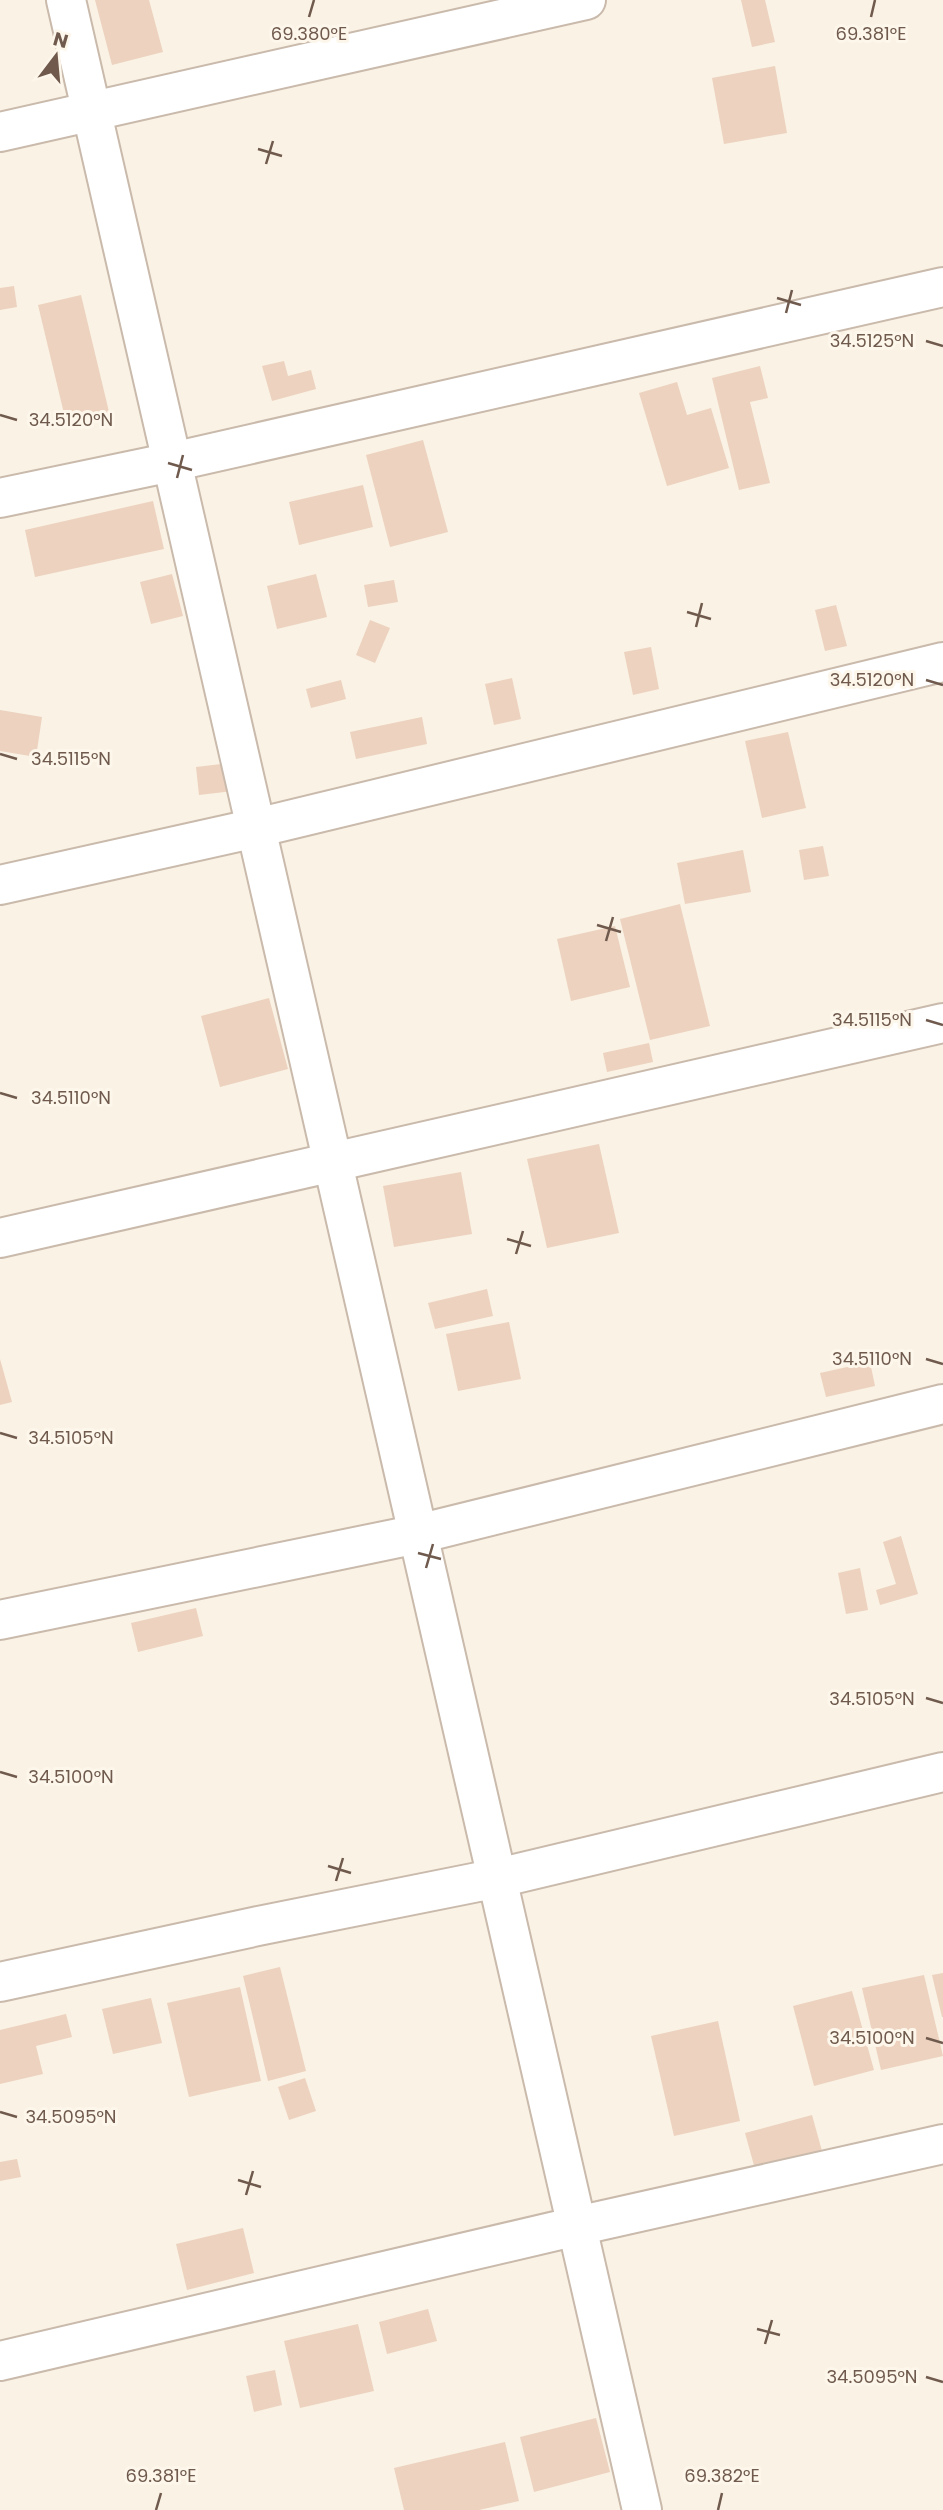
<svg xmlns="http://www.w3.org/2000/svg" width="943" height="2510" font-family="Poppins,sans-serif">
  <rect width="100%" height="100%" fill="#faf2e4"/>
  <g fill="#ecd2bf">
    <polygon points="95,0 149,0 163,52 112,65"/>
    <polygon points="741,0 765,0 775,42 752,47"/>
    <polygon points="775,66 787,133 724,144 712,78"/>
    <polygon points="14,286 17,307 0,310 0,288"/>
    <polygon points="81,295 110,416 67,426 38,305"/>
    <polygon points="284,361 288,376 311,370 316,389 272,401 262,366"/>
    <polygon points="760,366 768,398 750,402 770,483 739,490 712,378"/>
    <polygon points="677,382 687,415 711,408 729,468 667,486 639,393"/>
    <polygon points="423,440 448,532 390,547 366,455"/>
    <polygon points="363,485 373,527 299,545 289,502"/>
    <polygon points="153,501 164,549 35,577 25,530"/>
    <polygon points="172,574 183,616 151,624 140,582"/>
    <polygon points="316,574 327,617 277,629 267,586"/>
    <polygon points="394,580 398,602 368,607 364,585"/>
    <polygon points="836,605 847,646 825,651 815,610"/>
    <polygon points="370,620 390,628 375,663 356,655"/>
    <polygon points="651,647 659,689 633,695 624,652"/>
    <polygon points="512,678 521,719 494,725 485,684"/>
    <polygon points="341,680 346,699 311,708 306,689"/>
    <polygon points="0,710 42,717 36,757 0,751"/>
    <polygon points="422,717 427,744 356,759 350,732"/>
    <polygon points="788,732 806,808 762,818 745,741"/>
    <polygon points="230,763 233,791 199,795 196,767"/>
    <polygon points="823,846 829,876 804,880 799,850"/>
    <polygon points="743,850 751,892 685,904 677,863"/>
    <polygon points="680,904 710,1026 650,1040 620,919"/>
    <polygon points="615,926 630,987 571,1001 557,939"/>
    <polygon points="269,998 288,1069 220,1087 201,1016"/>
    <polygon points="649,1043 653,1062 607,1072 603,1053"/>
    <polygon points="599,1144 619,1233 547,1248 527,1159"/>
    <polygon points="461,1172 472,1234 394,1247 383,1186"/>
    <polygon points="487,1289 493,1316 435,1329 428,1303"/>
    <polygon points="509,1322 521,1379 458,1391 446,1334"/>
    <polygon points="0,1359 12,1402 0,1405"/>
    <polygon points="870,1362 875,1386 826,1397 820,1373"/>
    <polygon points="901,1536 918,1594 880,1605 876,1590 896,1584 883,1542"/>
    <polygon points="860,1568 868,1610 846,1614 838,1573"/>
    <polygon points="196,1608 203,1636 138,1652 131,1623"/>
    <polygon points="280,1967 306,2071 268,2081 243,1976"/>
    <polygon points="943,1973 943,2017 942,2017 932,1975"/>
    <polygon points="924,1975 943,2056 881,2070 862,1988"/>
    <polygon points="240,1987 261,2081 189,2097 167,2003"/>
    <polygon points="852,1991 874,2070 814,2086 793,2006"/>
    <polygon points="151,1998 162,2043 113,2054 102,2009"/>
    <polygon points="66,2014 72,2037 36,2046 43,2074 0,2084 0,2030"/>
    <polygon points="718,2021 740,2121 674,2136 651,2036"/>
    <polygon points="305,2078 316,2111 289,2120 278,2087"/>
    <polygon points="812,2115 822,2151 755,2169 745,2133"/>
    <polygon points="17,2159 21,2177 0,2181 0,2162"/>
    <polygon points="243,2228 254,2273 187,2290 176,2244"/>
    <polygon points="428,2309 437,2341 387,2354 379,2322"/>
    <polygon points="358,2324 374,2391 300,2408 284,2341"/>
    <polygon points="275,2370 282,2405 254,2412 246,2376"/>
    <polygon points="596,2418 610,2472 534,2492 520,2437"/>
    <polygon points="505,2442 519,2501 479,2510 404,2510 394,2468"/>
  </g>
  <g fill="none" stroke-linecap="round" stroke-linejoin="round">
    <defs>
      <g id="minor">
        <polyline points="66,0 642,2510"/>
        <polyline points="0,132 586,0"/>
        <polyline points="0,498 172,462 943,287"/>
        <polyline points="0,885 256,828 943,662"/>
        <polyline points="0,1238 943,1023"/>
        <polyline points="0,1620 418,1534 943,1404"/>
        <polyline points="0,1982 258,1926 498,1878 943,1772"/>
        <polyline points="0,2361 577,2226 943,2144"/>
      </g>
    </defs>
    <use href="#minor" stroke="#c9baac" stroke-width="42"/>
    <use href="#minor" stroke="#fff" stroke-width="38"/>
  </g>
  <path fill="none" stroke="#6f5a4d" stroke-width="2.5" d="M309,17L314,0M871,17L875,0M258,149L282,156M266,164L273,141M777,298L801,305M786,313L792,290M926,341L943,346M0,415L17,420M168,463L192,470M177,478L183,455M687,612L711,619M696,627L702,603M926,680L943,685M0,754L17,759M597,925L621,932M606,941L613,917M926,1020L943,1025M0,1093L17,1098M507,1239L531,1246M516,1254L523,1231M926,1359L943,1364M0,1433L17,1438M418,1553L441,1559M426,1568L433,1544M926,1698L943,1703M0,1772L17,1777M328,1866L351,1873M336,1881L343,1858M926,2038L943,2043M0,2112L17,2117M238,2180L261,2187M246,2195L253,2171M757,2329L780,2335M765,2344L772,2320M926,2377L943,2382M156,2510L161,2493M718,2510L722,2493"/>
  <g font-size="18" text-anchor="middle" fill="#6f5a4d" stroke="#fdf6ea" stroke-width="6" stroke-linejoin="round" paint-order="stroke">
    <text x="309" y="40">69.380°E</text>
    <text x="871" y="40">69.381°E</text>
    <text x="872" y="347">34.5125°N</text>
    <text x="71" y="426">34.5120°N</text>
    <text x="872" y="686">34.5120°N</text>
    <text x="71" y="765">34.5115°N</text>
    <text x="872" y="1026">34.5115°N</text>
    <text x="71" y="1104">34.5110°N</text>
    <text x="872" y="1365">34.5110°N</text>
    <text x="71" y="1444">34.5105°N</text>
    <text x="872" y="1705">34.5105°N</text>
    <text x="71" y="1783">34.5100°N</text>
    <text x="872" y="2044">34.5100°N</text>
    <text x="71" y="2123">34.5095°N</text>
    <text x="872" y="2383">34.5095°N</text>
    <text x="161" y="2482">69.381°E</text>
    <text x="722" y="2482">69.382°E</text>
  </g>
  <g transform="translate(56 56) rotate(16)" stroke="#fdf6ea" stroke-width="5" paint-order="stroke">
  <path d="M0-5L12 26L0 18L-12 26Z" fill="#6f5a4d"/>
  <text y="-10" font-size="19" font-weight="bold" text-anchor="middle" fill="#6f5a4d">N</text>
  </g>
</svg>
